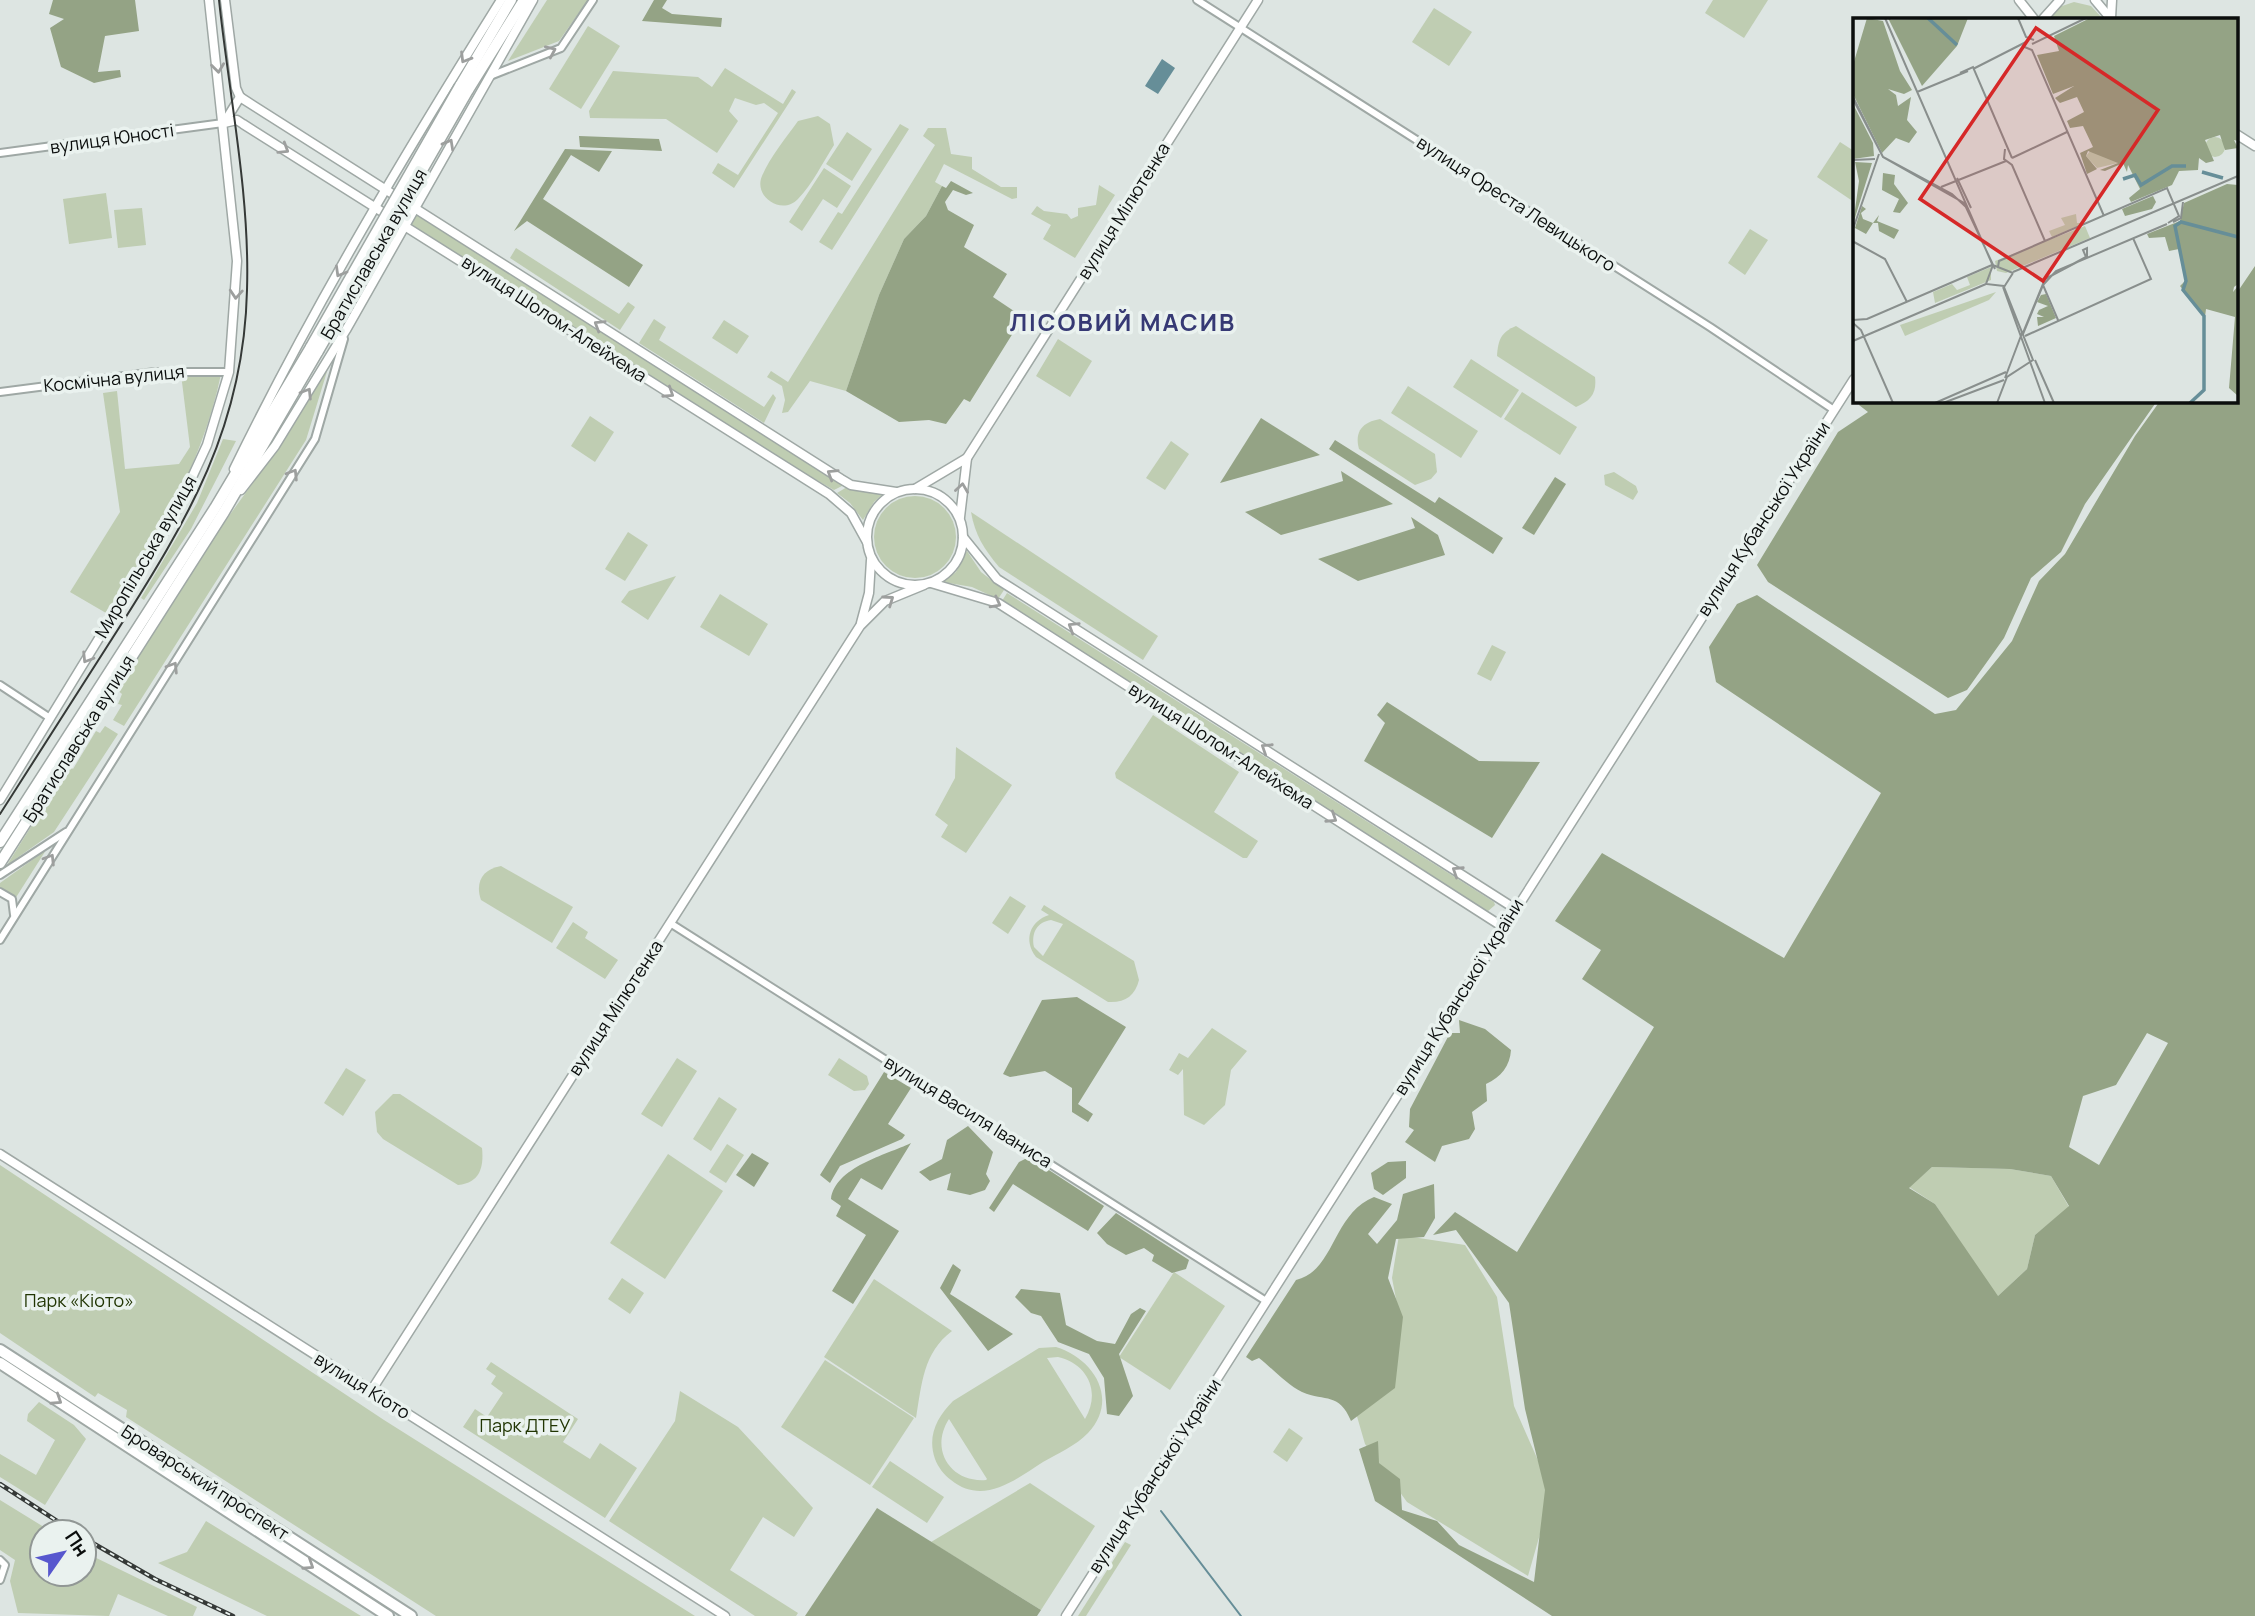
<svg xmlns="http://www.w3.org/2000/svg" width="2255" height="1616" font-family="Manrope,sans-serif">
  <rect width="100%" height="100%" fill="#dde5e2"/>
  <g fill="#bfcdb2" fill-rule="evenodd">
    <polygon points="547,0 588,0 559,41 508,61"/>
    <polygon points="1713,0 1768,0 1744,38 1705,13"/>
    <polygon points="2074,2 2091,6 2103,19 2048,19 2059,7"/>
    <polygon points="1434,8 1472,32 1449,66 1412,42"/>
    <polygon points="588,26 620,46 581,109 549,89"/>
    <polygon points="725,68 783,104 792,89 796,92 734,188 712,173 718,163 738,175 778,113 764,103 756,105 735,98 729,111 738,121 717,153 666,119 590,118 589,111 613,71 698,77 712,87"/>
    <path d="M818,116L830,124L834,145C823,162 812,185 798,199C782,216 753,197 762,176C770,157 786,138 798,121Z"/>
    <polygon points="900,124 909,129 832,250 819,242 838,212 842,214"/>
    <polygon points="928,128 946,128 951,154 972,157 972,169 1001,187 1017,187 1017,198 1012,199 944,164 935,182 942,186 926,216 904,239 879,295 846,391 810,381 788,412 782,413 785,400 782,386 767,377 771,371 788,382 935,145 923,136"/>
    <polygon points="847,132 872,149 852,181 826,164"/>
    <polygon points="1840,142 1854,151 1854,202 1817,177"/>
    <polygon points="824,168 851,186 837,208 823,199 802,231 789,222"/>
    <polygon points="1099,185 1115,195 1075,258 1043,239 1051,225 1031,214 1037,206 1044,211 1067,214 1071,219 1078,216 1078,208 1096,205"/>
    <polygon points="106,193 112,238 69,244 63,199"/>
    <polygon points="142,208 146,245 118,248 114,210"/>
    <polygon points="414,208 844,485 834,490 710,419 404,225"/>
    <polygon points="1750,229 1768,240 1745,275 1728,263"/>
    <polygon points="516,248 619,314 628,302 635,307 620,330 510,258"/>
    <polygon points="654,319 666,327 659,340 764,407 773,394 776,398 764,423 639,343"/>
    <polygon points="724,320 749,336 737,354 712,338"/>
    <path d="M1516,326L1595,377C1597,393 1591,401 1576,407L1497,356C1498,340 1501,332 1516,326Z"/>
    <polygon points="1058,339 1092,361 1070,397 1036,376"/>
    <polygon points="1471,359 1519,390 1501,418 1453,387"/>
    <polygon points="329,365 306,440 124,726 113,720 122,705 118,704 122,694 117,690 221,527 288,434"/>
    <path d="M181,374H221C203,461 158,542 106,613L70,592L120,512L103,393L117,391L125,469L179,464L190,447Z"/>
    <polygon points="1408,386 1478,431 1461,458 1391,413"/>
    <polygon points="1522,392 1577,427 1560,455 1504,419"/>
    <polygon points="590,416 614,432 595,462 571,446"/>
    <path d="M1380,419L1435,454L1437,472L1431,479L1415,485L1359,449C1354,431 1363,422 1380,419Z"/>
    <polygon points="223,439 236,441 191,529 144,600 141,598 197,503"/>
    <polygon points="1171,441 1189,454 1165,490 1146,478"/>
    <polygon points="1614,472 1636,486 1638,492 1633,500 1605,485 1604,475"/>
    <polygon points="847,487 883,494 874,502 863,520 850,503 837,493"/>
    <circle cx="915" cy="537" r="41"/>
    <path d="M971,512L1158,636L1143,660L999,567C984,549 975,535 971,512Z"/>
    <polygon points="628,532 648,545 625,581 605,569"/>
    <polygon points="967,551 981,572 1004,590 998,599 972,587 943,582 956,572"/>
    <polygon points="676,576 648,620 621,602 629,591"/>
    <polygon points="1007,593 1494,902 1495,905 1487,912 1002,601"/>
    <polygon points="720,594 768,624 749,656 700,627"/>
    <polygon points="1492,645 1506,652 1491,681 1477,674"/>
    <polygon points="1153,715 1239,772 1214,812 1258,841 1247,858 1243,858 1116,778 1115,773"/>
    <polygon points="105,726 118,734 54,832 7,865 69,766 73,769 96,731 100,733"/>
    <polygon points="956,747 1012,785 966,853 941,837 948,825 935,815 955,778"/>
    <polygon points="46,850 15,899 0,888 0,883"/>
    <path d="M501,866L573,907L552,943L481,900C475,883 482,869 501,866Z"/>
    <polygon points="1010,896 1026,906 1008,934 992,923"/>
    <path d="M1044,905L1134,961L1139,980C1135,996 1125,1003 1108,1002L1036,957C1023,940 1030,921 1049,915L1041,910ZM1051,920L1063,924L1043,956L1034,947C1031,933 1037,922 1051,920Z"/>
    <polygon points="573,922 588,932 585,938 618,960 605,979 556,948"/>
    <polygon points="1212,1028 1247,1051 1231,1070 1225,1105 1204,1125 1184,1115 1183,1069 1178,1075 1169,1070 1179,1053 1188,1058"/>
    <polygon points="677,1058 697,1071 662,1127 641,1114"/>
    <polygon points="839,1058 867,1076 869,1084 865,1090 854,1091 828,1075"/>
    <polygon points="346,1068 366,1080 343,1116 324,1103"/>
    <path d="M393,1094H400L482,1148C484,1167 480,1183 458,1185L383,1139L377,1132L375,1112Z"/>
    <polygon points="719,1097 737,1109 711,1151 693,1139"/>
    <polygon points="727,1144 744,1155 726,1183 709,1172"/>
    <polygon points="668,1154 723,1191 665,1279 610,1243"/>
    <polygon points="0,1165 384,1420 695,1616 436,1616 126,1417 127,1410 98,1393 95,1397 0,1333"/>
    <polygon points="1932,1167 2010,1169 2051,1176 2069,1207 2035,1235 2027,1269 1997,1297 1935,1204 1909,1187"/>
    <polygon points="1399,1235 1465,1245 1497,1297 1514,1406 1552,1492 1528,1576 1407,1502 1365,1444 1356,1413 1400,1320 1392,1278"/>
    <polygon points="1174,1272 1225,1306 1170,1390 1119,1357"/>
    <polygon points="622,1278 644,1293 630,1314 608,1299"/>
    <path d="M874,1279L952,1331C923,1353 922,1383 916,1418L824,1357Z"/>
    <path d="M1056,1347C1093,1358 1120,1399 1088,1433C1077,1445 1057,1454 1043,1462C1015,1480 983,1506 951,1480C944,1475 938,1467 935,1459C927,1436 937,1417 953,1401L1039,1348ZM1058,1357C1088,1364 1101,1392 1085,1419L1047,1358ZM949,1419L987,1479L986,1480C951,1483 929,1450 949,1419Z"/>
    <polygon points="825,1360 914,1418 870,1485 781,1427"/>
    <polygon points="491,1362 578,1419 563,1442 590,1459 600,1443 637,1468 605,1518 463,1427 475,1409 487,1417 503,1393 491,1384 496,1376 486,1369"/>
    <polygon points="680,1391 738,1427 813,1508 794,1537 763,1517 730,1570 798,1613 796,1616 755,1616 609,1521 675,1421"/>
    <polygon points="39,1402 74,1425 86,1439 45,1505 0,1477 0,1454 36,1475 55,1440 27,1421 28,1414"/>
    <polygon points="1289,1428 1303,1438 1287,1462 1273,1452"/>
    <polygon points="890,1461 944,1497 927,1523 872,1487"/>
    <polygon points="1030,1483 1095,1526 1041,1610 931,1542"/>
    <polygon points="0,1500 52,1532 42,1532 42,1574 84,1574 84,1552 197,1607 193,1616 168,1616 118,1594 109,1616 18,1613 10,1581 15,1560 0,1550"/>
    <polygon points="206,1521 361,1616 267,1616 158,1563 187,1552"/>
    <polygon points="1125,1542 1131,1545 1086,1616 1078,1616"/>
  </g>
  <g fill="#94a385" fill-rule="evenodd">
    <polygon points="53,0 135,0 139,31 105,36 98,72 120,70 121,77 94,83 61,67 50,28 64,19 49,14"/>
    <polygon points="654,0 667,0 662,8 672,14 722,18 721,27 642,21"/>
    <polygon points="579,136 659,139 662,151 580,147"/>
    <polygon points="565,149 612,151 599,172 571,155 543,199 643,265 629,287 527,221 514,231"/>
    <polygon points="951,181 973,193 966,195 953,190 945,202 948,210 974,225 964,247 1007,274 993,297 1023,317 970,402 964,399 946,424 929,420 899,422 846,391 879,295 904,239 926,216 942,186 946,188"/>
    <path d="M2255,266V1616H1552L1375,1501L1359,1449L1378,1441L1379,1463L1400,1479L1402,1510L1437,1521L1459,1545L1534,1582L1545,1490L1525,1409L1509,1303L1456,1230L1433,1235L1455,1212L1517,1252L1654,1027L1582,979L1601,950L1555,921L1602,853L1784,958L1881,793L1716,682L1709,647L1737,604L1757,595L1935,714L1956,710L2012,641L2039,581L2065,554L2135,436L2160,401H2236V294ZM2147,1033L2168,1043L2099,1165L2069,1147L2083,1096L2116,1085ZM1932,1167L2010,1169L2051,1176L2069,1206L2035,1235L2027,1269L1998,1296L1935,1204L1909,1188Z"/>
    <polygon points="1862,401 2157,401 2085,504 2061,552 2031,578 2004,638 1967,690 1948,698 1768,582 1757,565 1838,432 1868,412 1859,405"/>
    <polygon points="1261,418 1320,455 1220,483"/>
    <polygon points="1335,440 1435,503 1439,497 1503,538 1493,554 1329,449"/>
    <polygon points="1341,471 1393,504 1281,535 1245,512 1343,481"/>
    <polygon points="1555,477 1566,484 1534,535 1522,528"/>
    <polygon points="1411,517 1438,535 1445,555 1358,581 1318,559 1415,528"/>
    <polygon points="1387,702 1479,761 1540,762 1492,838 1364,761 1385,723 1377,715"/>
    <polygon points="1077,997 1126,1027 1078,1104 1093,1114 1088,1122 1072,1112 1072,1088 1045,1071 1010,1077 1003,1074 1042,1000"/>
    <path d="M1459,1020L1485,1029L1511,1050C1510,1066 1501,1077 1486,1084L1487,1101L1472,1112L1475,1129L1469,1139L1442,1146L1435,1162L1405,1142L1414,1130L1409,1127L1410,1109L1450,1033H1460Z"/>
    <polygon points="884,1072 911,1088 888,1124 905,1135 902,1139 840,1166 830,1183 820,1175"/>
    <polygon points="968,1126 993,1152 986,1174 990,1181 985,1190 970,1195 947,1190 951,1173 930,1181 919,1172 942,1159 947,1140"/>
    <path d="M911,1143L882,1190L861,1178L848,1199L899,1231L853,1304L832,1291L866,1235L836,1216L841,1206L831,1199C835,1167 886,1155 911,1143Z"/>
    <polygon points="752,1153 769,1163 754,1187 736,1175"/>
    <polygon points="1029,1157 1104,1206 1088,1231 1013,1184 994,1212 989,1208 1019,1162"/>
    <polygon points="1406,1161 1406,1178 1383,1195 1374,1189 1371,1173 1388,1162"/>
    <path d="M1434,1184L1435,1218L1424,1237L1396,1239L1388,1278L1403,1317L1395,1388L1351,1421C1339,1392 1326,1402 1302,1392C1287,1385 1272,1368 1259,1358L1252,1361L1246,1357L1296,1280C1335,1271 1332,1214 1374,1197L1392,1204L1368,1234L1377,1244L1397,1220L1403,1194Z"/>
    <polygon points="1116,1213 1189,1260 1186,1269 1172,1273 1152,1261 1154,1255 1144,1248 1126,1255 1107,1244 1097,1233"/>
    <polygon points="953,1264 961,1270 950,1294 1013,1334 988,1351 940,1288"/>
    <polygon points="1021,1289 1060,1293 1066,1325 1097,1341 1115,1344 1131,1314 1140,1308 1146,1311 1119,1354 1133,1396 1119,1416 1107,1414 1104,1378 1089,1354 1058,1342 1041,1316 1031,1313 1015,1297"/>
    <polygon points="877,1508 1041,1610 1037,1616 805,1616"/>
  </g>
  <polygon fill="#668e98" points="1162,59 1175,68 1158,94 1145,86"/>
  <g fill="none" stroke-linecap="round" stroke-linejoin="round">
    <polyline stroke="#668e98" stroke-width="2" points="1161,1511 1241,1616"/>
    <defs>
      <g id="street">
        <polyline points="1197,0 1710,327 1834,410"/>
        <polyline points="490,76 561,48 593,0"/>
        <polyline points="0,153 223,123"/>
        <polyline points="0,392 155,372 229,372"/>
        <polyline points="0,685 50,718"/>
        <polyline points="0,875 66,832"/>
        <polyline points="0,892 12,899 14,915"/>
        <polyline points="670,923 1266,1301"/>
        <polyline points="0,940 315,439 344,339"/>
        <polyline points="0,1560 5,1565 0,1580"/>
      </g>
      <g id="secondary">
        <polyline points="225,0 236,88 240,97"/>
        <polyline points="2019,0 2034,19"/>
        <polyline points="2095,0 2111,19"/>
        <polyline points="2111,18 2112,0"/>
        <polyline points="2043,19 2060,0"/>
        <polyline points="240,97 841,479 851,485 896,492"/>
        <polyline points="224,123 237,120 243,124 829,494 851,513 867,542"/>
        <polyline points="224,123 240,97"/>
        <polyline points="2236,134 2255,146"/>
        <path d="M234,469C313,307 406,152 501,0"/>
        <circle cx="915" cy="537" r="48"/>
        <polyline points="915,489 967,458 1258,0"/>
        <polyline points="241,490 275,446 346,330 533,0"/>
        <polyline points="960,517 967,458"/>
        <polyline points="963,537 997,579 1514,908"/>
        <polyline points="931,583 998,603 1503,927"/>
        <polyline points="861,623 869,593 871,560"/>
        <polyline points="0,800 175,514 207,445 229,372 237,261 209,0"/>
        <polyline points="0,1154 725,1616"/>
        <polyline points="371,1391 860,626 885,601 924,585"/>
        <polyline points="1066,1616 1854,379"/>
      </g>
      <g id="primary">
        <polyline points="460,86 511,0"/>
        <polyline points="468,90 524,0"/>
        <polyline points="0,842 215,508 311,347"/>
        <polyline points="0,863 224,512 318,351"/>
      </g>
      <g id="highway">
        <polyline points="0,1350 411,1616"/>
        <polyline points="0,1363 388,1616"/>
      </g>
    </defs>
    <use href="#street" stroke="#9fa8a5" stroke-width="10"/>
    <use href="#secondary" stroke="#9fa8a5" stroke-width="11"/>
    <use href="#primary" stroke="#9fa8a5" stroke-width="13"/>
    <use href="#highway" stroke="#9fa8a5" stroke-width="14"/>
    <use href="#street" stroke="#fff" stroke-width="6"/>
    <use href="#secondary" stroke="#fff" stroke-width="8"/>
    <use href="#primary" stroke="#fff" stroke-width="10"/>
    <use href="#highway" stroke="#fff" stroke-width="10"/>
    <path stroke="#353937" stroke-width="2" d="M0,814C39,753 78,692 117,631C188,519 244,427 247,290C250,194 229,95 219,0"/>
    <defs>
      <g id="rail">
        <polyline points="0,1484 74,1532"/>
        <polyline points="84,1538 155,1579 233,1616"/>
      </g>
    </defs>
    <use href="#rail" stroke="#353937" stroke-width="4.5"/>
    <use href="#rail" stroke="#eaf2ef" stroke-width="2" stroke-dasharray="5" stroke-linecap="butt"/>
    <defs>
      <g id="primary-bridge">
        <polyline points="311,347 460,86"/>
        <polyline points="318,351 468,90"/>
      </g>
    </defs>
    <use href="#primary-bridge" stroke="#9fa8a5" stroke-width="13" stroke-linecap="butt"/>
    <use href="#primary-bridge" stroke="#fff" stroke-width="10"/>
  </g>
  <defs><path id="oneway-chevron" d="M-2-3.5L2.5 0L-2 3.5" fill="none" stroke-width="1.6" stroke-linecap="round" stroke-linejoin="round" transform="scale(1.75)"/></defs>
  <g stroke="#9d9f9e">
    <use href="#oneway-chevron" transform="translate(551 51) rotate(-24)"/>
    <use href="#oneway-chevron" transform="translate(465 58) rotate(121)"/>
    <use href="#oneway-chevron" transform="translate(218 68) rotate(83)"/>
    <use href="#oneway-chevron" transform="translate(449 144) rotate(-61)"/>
    <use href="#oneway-chevron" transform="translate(284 149) rotate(32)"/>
    <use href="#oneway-chevron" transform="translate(340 272) rotate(120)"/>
    <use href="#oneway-chevron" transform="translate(236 294) rotate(94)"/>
    <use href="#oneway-chevron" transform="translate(599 325) rotate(-148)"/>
    <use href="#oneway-chevron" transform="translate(307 393) rotate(-58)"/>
    <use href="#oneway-chevron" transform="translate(669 393) rotate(33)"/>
    <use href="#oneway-chevron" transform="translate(293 474) rotate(-58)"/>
    <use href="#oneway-chevron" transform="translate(832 474) rotate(-148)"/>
    <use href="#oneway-chevron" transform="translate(962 488) rotate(-82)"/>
    <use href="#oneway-chevron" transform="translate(889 600) rotate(-35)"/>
    <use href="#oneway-chevron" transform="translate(996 603) rotate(28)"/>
    <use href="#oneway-chevron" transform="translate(1073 627) rotate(-148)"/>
    <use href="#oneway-chevron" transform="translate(87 658) rotate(122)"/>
    <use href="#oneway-chevron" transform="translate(173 667) rotate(-58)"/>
    <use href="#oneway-chevron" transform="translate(1266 748) rotate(-147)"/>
    <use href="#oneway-chevron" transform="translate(1332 818) rotate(33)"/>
    <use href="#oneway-chevron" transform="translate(50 859) rotate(-58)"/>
    <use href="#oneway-chevron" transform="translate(1457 871) rotate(-147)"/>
    <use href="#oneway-chevron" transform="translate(57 1400) rotate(33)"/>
    <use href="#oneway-chevron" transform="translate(309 1565) rotate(33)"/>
  </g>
  <g text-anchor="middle" stroke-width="7" stroke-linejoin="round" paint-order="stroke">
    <g font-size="18" fill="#0b0e0d" stroke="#eaf2ef">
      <text transform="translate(112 139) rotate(-8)" y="6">вулиця Юності</text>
      <text transform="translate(1516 204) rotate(33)" y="6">вулиця Ореста Левицького</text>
      <text transform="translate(1124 211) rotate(-58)" y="6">вулиця Мілютенка</text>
      <text transform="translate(374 254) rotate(-60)" y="6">Братиславська вулиця</text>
      <text transform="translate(554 319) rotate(33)" y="6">вулиця Шолом-Алейхема</text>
      <text transform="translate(114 379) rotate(-6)" y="6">Космічна вулиця</text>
      <text transform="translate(1764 519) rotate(-57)" y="6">вулиця Кубанської України</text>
      <text transform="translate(146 557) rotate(-60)" y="6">Миропільська вулиця</text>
      <text transform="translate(79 739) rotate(-58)" y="6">Братиславська вулиця</text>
      <text transform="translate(1221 746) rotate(33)" y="6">вулиця Шолом-Алейхема</text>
      <text transform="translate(1459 997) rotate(-58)" y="6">вулиця Кубанської України</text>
      <text transform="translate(616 1008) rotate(-57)" y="6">вулиця Мілютенка</text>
      <text transform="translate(968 1112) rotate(32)" y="6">вулиця Василя Іваниса</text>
      <text transform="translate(362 1386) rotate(32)" y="6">вулиця Кіото</text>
      <text transform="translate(1155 1476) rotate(-57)" y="6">вулиця Кубанської України</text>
      <text transform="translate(205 1483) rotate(33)" y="6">Броварський проспект</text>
    </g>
    <g font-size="18" fill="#213503" stroke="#eaf2ef">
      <text x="79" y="1307">Парк «Кіото»</text>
      <text x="525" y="1432">Парк ДТЕУ</text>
    </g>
    <g font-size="24" font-weight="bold" letter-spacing="2" fill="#363974" stroke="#eaf2ef">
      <text x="1123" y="331">ЛІСОВИЙ МАСИВ</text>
    </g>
  </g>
  <g transform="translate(1853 18)">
    <rect width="385" height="385" fill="#dde5e2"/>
    <path d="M352 129a10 10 0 1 1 20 0a10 10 0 1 1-20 0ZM237,133L260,139L265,145L244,150L233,138ZM223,196L224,205H231L199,219L196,213L212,207L208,200ZM232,208L237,220L153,255L144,253L142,243ZM138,249V262L82,285L80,274L99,266L104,272L117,267L114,259ZM143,274L136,282L52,318L47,307Z" fill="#bfcdb2"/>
    <path d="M14,0L30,3L47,53L59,72L51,76L35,71L43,77L45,88L58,79L54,102L64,114L56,125L43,120L29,135L0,76V47ZM35,0L38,2L115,0L104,28L69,68ZM237,0H385V123L381,122L385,130L372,132L367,117L352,122L361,143L353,145L346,140L345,152L326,153L319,167L278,184L276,180L287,171L275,147L274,154L270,145L252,153L247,152L265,145L235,133L233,138L244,151L234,156L227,135L240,129L230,108L217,110L214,103L231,94L224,79L207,85L202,80L221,68L200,76L184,37L206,33L201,18ZM0,86L20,125L21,138L0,141ZM2,144L19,145L0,206L6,163ZM30,155L42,157L41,166L55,185L47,195L40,194L46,181L29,172ZM374,166L385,167V266L381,269L380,274L385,268V378L376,370L382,299L353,291L352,299L327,268L333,262L326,231L316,233L312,219L296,220L294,216L327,203L331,185ZM300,178L303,184L299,191L272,198L269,191ZM9,188L13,191L8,195L10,201L20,205L26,197L24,203L46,212L41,221L26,213L25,205H20L13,216L2,210ZM193,276L203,300L185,308L184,299H191L184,296L186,292L195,288L184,284L188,277Z" fill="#94a385"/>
    <path fill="none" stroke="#668e98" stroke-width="3.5" d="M75,0L104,27M349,154L370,160M270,161L282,157L288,167L319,148H333M337,385L351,372V298L330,272L333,263L322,208L328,204L385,219"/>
    <path fill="none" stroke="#898f8d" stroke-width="2" d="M32,0L140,248M165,0L173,19L181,22M179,26L233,0M169,28L179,32L251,198M120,51L173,24M107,55L120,49L159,140M64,74L115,53M0,79L30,139L111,185L142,251M0,81L30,139L99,176L113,189M152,131L151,141L159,147L192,223M159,140L214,114M0,142L22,141M104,160L118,190M88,169L153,143M320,204L328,200L330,184M0,211L26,136M1,224L32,241L54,284M234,230V239L192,261L170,315L192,261L233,239L230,232ZM145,249L146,243L314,170L326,198L315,205M160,254L385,158M0,267V299M190,267L203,253L314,206M190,267L205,302M151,268L133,266L140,247L160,255M150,269L192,385M0,302L14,301L139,247M0,305L8,312L40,385M170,316L190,267M172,318L298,261L280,220M0,323L133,266M182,342L201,385M152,360L169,315M82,385L153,354M90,385L151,362M144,385L154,359L180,342L151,269L160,255"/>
    <path fill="#d62828" fill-opacity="0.15" stroke="#d62828" stroke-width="3.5" d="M183,10L305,92L190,263L67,181Z"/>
    <rect width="385" height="385" fill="none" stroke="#0b0e0d" stroke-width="3.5"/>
  </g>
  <g transform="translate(63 1553) rotate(56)"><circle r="33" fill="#eaf2ef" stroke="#919795" stroke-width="2"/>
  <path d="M0-5L12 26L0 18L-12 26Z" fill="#5757ce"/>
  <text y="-10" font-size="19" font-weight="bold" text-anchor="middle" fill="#0b0e0d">Пн</text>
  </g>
</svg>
